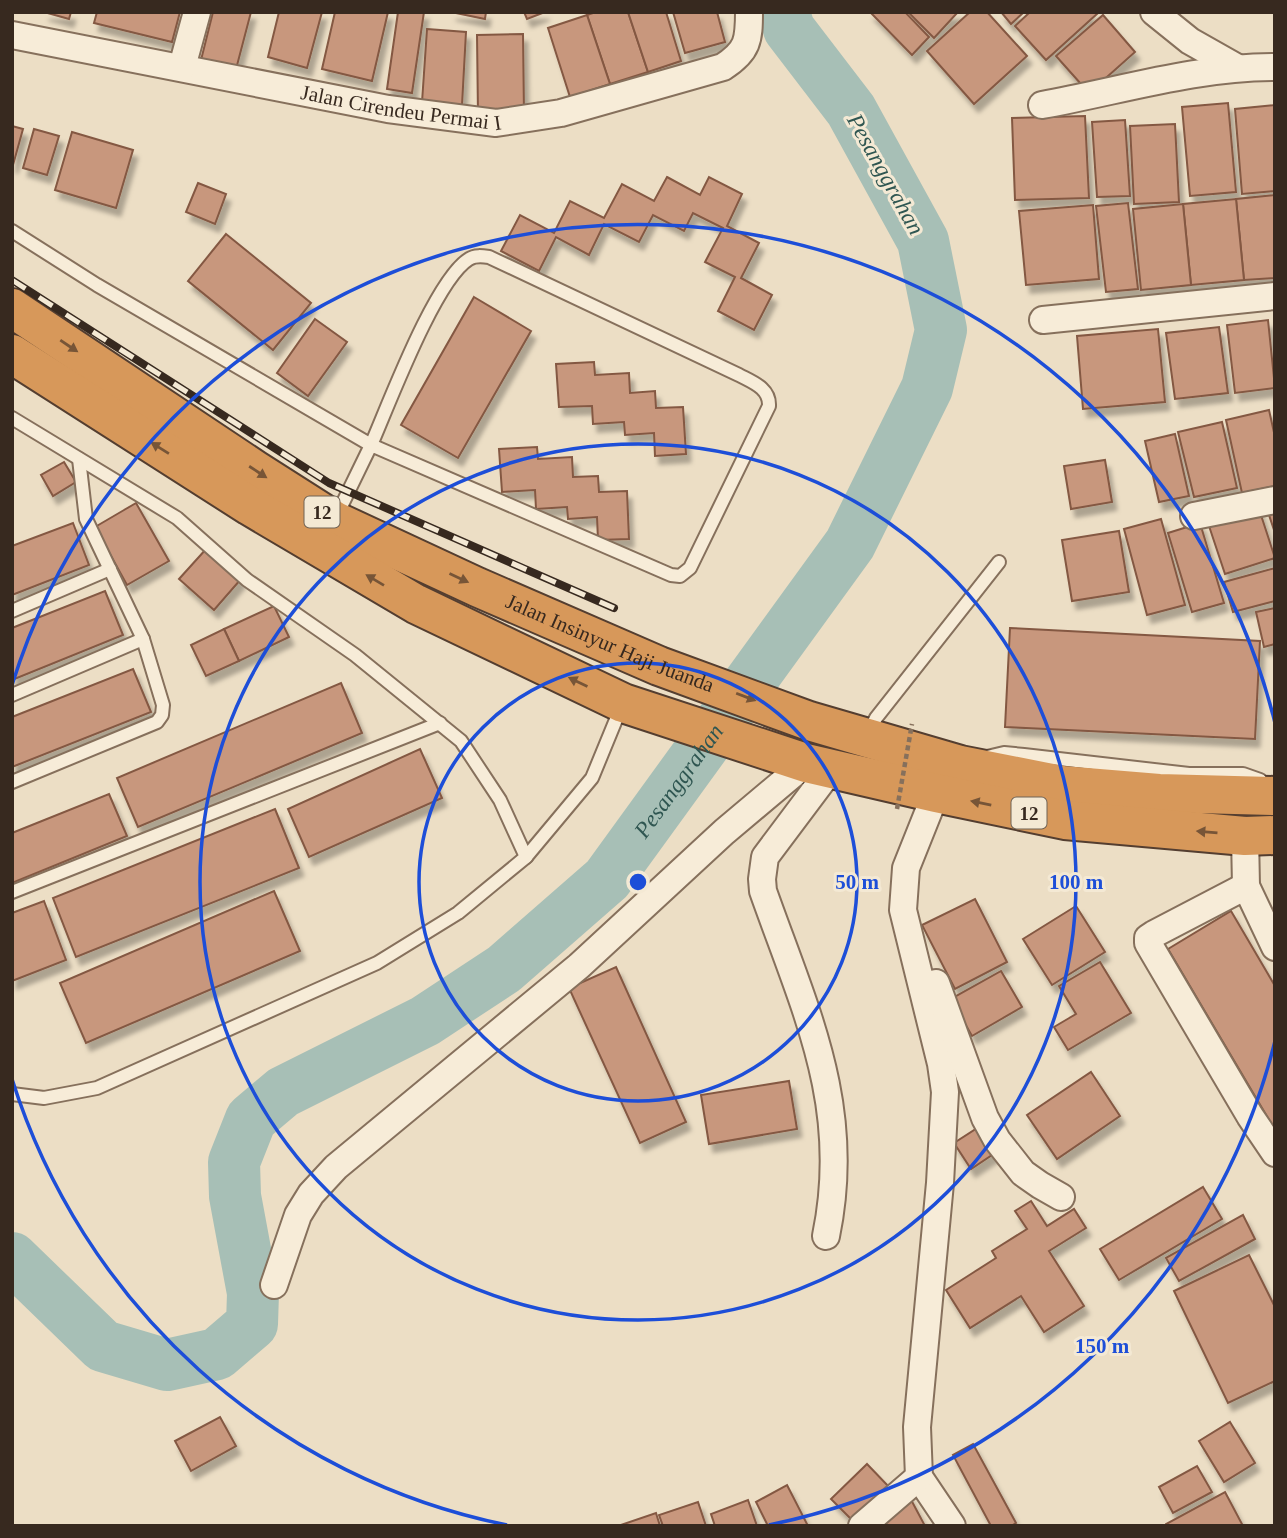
<svg xmlns="http://www.w3.org/2000/svg" width="1287" height="1538" font-family="'Times New Roman',serif">
  <defs>
    <filter id="shadow"><feDropShadow dx="4.5" dy="8" stdDeviation="2" flood-color="#0004"/></filter>
  </defs>
  <rect width="100%" height="100%" fill="#ecdec5"/>
  <g fill="none" stroke-linecap="round" stroke-linejoin="round">
    <path stroke="#a7bfb6" stroke-width="52" id="s1" d="M12,1258L103,1346L167,1365L217,1354L252,1324L253,1293L235,1196L234,1162L251,1119L283,1092L425,1021L504,969L607,879L850,544L927,388L941,330L923,241L851,110L789,29L784,12"/>
  </g>
  <g fill="#c8977d" stroke="#845843" stroke-width="2" filter="url(#shadow)">
    <polygon points="44,12 71,12 69,19"/>
    <polygon points="97,12 180,12 172,42 94,23"/>
    <polygon points="213,12 251,12 235,73 200,64"/>
    <polygon points="279,12 322,12 307,68 268,57"/>
    <polygon points="335,12 388,12 372,81 322,69"/>
    <polygon points="398,12 424,12 412,93 387,89"/>
    <polygon points="451,12 486,12 485,19"/>
    <polygon points="524,12 545,12 527,19"/>
    <polygon points="596,12 628,12 648,72 610,84 587,15"/>
    <polygon points="628,12 666,12 681,61 648,72"/>
    <polygon points="673,12 717,12 725,42 685,53"/>
    <polygon points="870,12 905,12 929,37 912,55"/>
    <polygon points="908,12 958,12 934,38"/>
    <polygon points="970,12 987,12 1027,56 974,104 927,51"/>
    <polygon points="1001,12 1024,12 1011,24"/>
    <polygon points="1030,12 1098,12 1098,13 1046,60 1015,26"/>
    <polygon points="587,15 610,84 570,97 548,28"/>
    <polygon points="1103,15 1135,52 1089,93 1056,56"/>
    <polygon points="427,29 466,32 462,105 422,102"/>
    <polygon points="523,34 524,114 478,114 477,35"/>
    <polygon points="1228,103 1236,192 1190,196 1182,107"/>
    <polygon points="1275,105 1275,191 1242,194 1235,109"/>
    <polygon points="1085,116 1089,198 1015,200 1012,118"/>
    <polygon points="1125,120 1130,196 1097,197 1092,122"/>
    <polygon points="1175,124 1179,202 1134,204 1130,126"/>
    <polygon points="12,126 23,129 13,165 12,165"/>
    <polygon points="34,129 59,136 47,175 23,168"/>
    <polygon points="72,132 133,150 116,208 55,190"/>
    <polygon points="667,177 700,195 709,177 742,194 727,226 759,243 741,278 772,295 754,330 718,311 735,277 705,262 723,228 693,213 684,231 653,215 639,242 604,224 589,255 556,237 539,271 501,251 520,215 554,233 570,201 604,218 622,184 654,201"/>
    <polygon points="198,183 226,194 215,224 186,212"/>
    <polygon points="1275,195 1275,278 1244,280 1236,199"/>
    <polygon points="1236,199 1244,280 1191,285 1183,204"/>
    <polygon points="1128,203 1138,289 1106,292 1096,206"/>
    <polygon points="1183,204 1191,285 1141,290 1133,209"/>
    <polygon points="1093,205 1099,279 1026,285 1019,211"/>
    <polygon points="226,234 311,303 273,350 188,281"/>
    <polygon points="474,297 531,331 458,458 401,425"/>
    <polygon points="315,319 347,342 308,396 277,373"/>
    <polygon points="1268,320 1275,388 1235,393 1227,325"/>
    <polygon points="1219,327 1228,393 1175,399 1166,333"/>
    <polygon points="1158,329 1165,402 1083,409 1077,336"/>
    <polygon points="594,362 595,375 629,373 630,393 655,391 656,408 683,407 686,454 655,456 654,433 625,435 624,422 593,424 592,406 559,407 556,364"/>
    <polygon points="1269,410 1275,437 1275,486 1242,493 1226,420"/>
    <polygon points="1222,422 1237,488 1194,497 1178,432"/>
    <polygon points="1175,434 1189,496 1159,502 1145,441"/>
    <polygon points="537,447 538,459 572,457 573,477 598,476 599,492 627,491 629,539 598,540 597,517 568,519 567,507 536,509 535,490 502,492 499,449"/>
    <polygon points="1105,460 1112,502 1071,509 1064,466"/>
    <polygon points="64,462 76,482 53,496 41,475"/>
    <polygon points="136,503 169,561 127,585 95,527"/>
    <polygon points="1275,506 1275,533 1267,509"/>
    <polygon points="1259,509 1275,558 1225,574 1209,526"/>
    <polygon points="1161,519 1185,605 1147,615 1124,529"/>
    <polygon points="73,523 89,565 12,595 12,546"/>
    <polygon points="1200,523 1224,603 1192,612 1168,533"/>
    <polygon points="1119,531 1129,592 1072,601 1062,540"/>
    <polygon points="207,548 241,579 214,610 179,579"/>
    <polygon points="1275,568 1275,601 1233,612 1224,582"/>
    <polygon points="105,591 123,635 12,680 12,628"/>
    <polygon points="274,606 289,637 239,661 224,629"/>
    <polygon points="1275,608 1275,644 1264,647 1256,612"/>
    <polygon points="1010,628 1260,641 1255,739 1005,727"/>
    <polygon points="224,629 239,661 206,676 191,645"/>
    <polygon points="133,669 151,712 12,767 12,717"/>
    <polygon points="341,683 362,733 138,827 117,778"/>
    <polygon points="420,749 442,798 309,857 288,809"/>
    <polygon points="109,794 127,836 12,883 12,833"/>
    <polygon points="275,809 299,868 76,957 53,898"/>
    <polygon points="274,891 300,951 86,1043 60,983"/>
    <polygon points="975,899 1007,962 955,989 922,925"/>
    <polygon points="44,901 66,960 12,981 12,913"/>
    <polygon points="1076,906 1105,952 1052,985 1023,939"/>
    <polygon points="1231,911 1275,986 1275,1130 1168,949"/>
    <polygon points="1100,962 1131,1013 1068,1050 1054,1027 1076,1014 1059,986"/>
    <polygon points="616,967 686,1122 640,1143 569,988"/>
    <polygon points="1001,971 1022,1007 972,1036 951,999"/>
    <polygon points="1091,1072 1120,1116 1057,1159 1027,1115"/>
    <polygon points="789,1081 797,1129 709,1144 701,1095"/>
    <polygon points="982,1125 998,1151 971,1169 954,1143"/>
    <polygon points="1203,1187 1222,1219 1119,1280 1100,1249"/>
    <polygon points="1031,1201 1047,1226 1074,1209 1086,1228 1049,1251 1084,1306 1044,1332 1021,1296 970,1328 946,1290 996,1258 992,1251 1027,1229 1015,1211"/>
    <polygon points="1243,1215 1255,1239 1179,1281 1166,1258"/>
    <polygon points="1249,1255 1275,1307 1275,1381 1228,1403 1174,1291"/>
    <polygon points="220,1417 236,1446 191,1471 175,1441"/>
    <polygon points="1230,1422 1255,1463 1224,1482 1199,1441"/>
    <polygon points="973,1444 1016,1523 1011,1526 991,1526 953,1455"/>
    <polygon points="867,1464 891,1489 856,1524 831,1499"/>
    <polygon points="1197,1466 1212,1492 1173,1513 1159,1487"/>
    <polygon points="787,1485 808,1526 768,1526 756,1502"/>
    <polygon points="1225,1492 1243,1526 1166,1526 1166,1524"/>
    <polygon points="908,1494 925,1526 867,1526"/>
    <polygon points="748,1500 757,1526 715,1526 711,1514"/>
    <polygon points="698,1502 706,1526 663,1526 659,1515"/>
    <polygon points="656,1513 660,1526 618,1526"/>
  </g>
  <g fill="none" stroke-linecap="round" stroke-linejoin="round">
    <defs>
      <g id="lane">
        <path d="M12,231L97,285L371,445C389,404 435,280 469,259C475,255 482,256 489,257L739,375C752,382 770,388 769,406L690,568L680,576L671,575L371,445L336,517"/>
        <polyline points="12,418 177,518 247,580 355,655 461,741 500,800 526,857 458,913 377,963 97,1088 44,1098 12,1094"/>
        <polyline points="12,611 110,569"/>
        <polyline points="12,695 143,639"/>
        <polyline points="867,735 876,718 999,562"/>
        <polyline points="987,757 1004,753 1024,755 1189,774 1243,774 1260,780 1259,787"/>
        <polyline points="12,782 157,722 162,715 163,705 143,639 86,519 79,459"/>
        <polyline points="526,857 592,778 622,705"/>
        <polyline points="12,892 440,723"/>
      </g>
      <g id="street">
        <polyline points="1154,12 1190,41 1236,67"/>
        <path id="s2" d="M12,35L388,109L496,123L561,113L723,67C748,51 749,40 749,12"/>
        <polyline points="182,67 197,12"/>
        <path d="M1042,105C1120,91 1195,67 1275,67"/>
        <polyline points="1043,320 1275,296"/>
        <polyline points="1194,516 1275,500"/>
        <polyline points="936,793 906,868 903,910 941,1064 945,1092 940,1183 917,1427 919,1477 952,1526"/>
        <polyline points="1245,836 1246,886 1275,947"/>
        <polyline points="1246,886 1154,934 1148,938 1148,943 1250,1116 1275,1153"/>
        <polyline points="936,983 985,1118 997,1140 1023,1173 1040,1185 1061,1197"/>
        <path d="M826,1236C853,1106 805,1010 763,891L762,879L765,857L831,769"/>
        <polyline points="274,1285 298,1215 311,1194 336,1167 579,966 724,832 806,763"/>
        <polyline points="862,1526 919,1477"/>
      </g>
      <g id="highway">
        <path id="s3" d="M12,308L255,470L335,521L477,587L659,666L809,721L960,765L1062,785L1159,793L1275,796"/>
        <polyline points="12,354 250,506 416,604 623,703 806,763 936,793 1065,820 1245,836 1275,835"/>
      </g>
    </defs>
    <use href="#lane" stroke="#86705c" stroke-width="16"/>
    <use href="#street" stroke="#86705c" stroke-width="30"/>
    <use href="#highway" stroke="#543e30" stroke-width="42"/>
    <use href="#lane" stroke="#f7ecd8" stroke-width="12"/>
    <use href="#street" stroke="#f7ecd8" stroke-width="26"/>
    <use href="#highway" stroke="#d7985a" stroke-width="38"/>
    <defs>
      <polyline id="rail" points="12,280 329,483 614,608"/>
    </defs>
    <use href="#rail" stroke="#37291f" stroke-width="8"/>
    <use href="#rail" stroke="#f4e9d4" stroke-width="5" stroke-dasharray="16" stroke-linecap="butt"/>
    <polyline stroke="#86705c" stroke-width="4.5" stroke-dasharray="5 3.5" stroke-linecap="butt" points="897,809 912,724"/>
  </g>
  <defs><path id="oneway-solid" d="M-6-.8H1V-3.2L6.5 0L1 3.2V.8H-6Z" transform="scale(1.75)"/></defs>
  <g fill="#775537">
    <use href="#oneway-solid" transform="translate(69 346) rotate(34)"/>
    <use href="#oneway-solid" transform="translate(160 448) rotate(-148)"/>
    <use href="#oneway-solid" transform="translate(258 472) rotate(33)"/>
    <use href="#oneway-solid" transform="translate(459 578) rotate(25)"/>
    <use href="#oneway-solid" transform="translate(375 580) rotate(-149)"/>
    <use href="#oneway-solid" transform="translate(578 682) rotate(-154)"/>
    <use href="#oneway-solid" transform="translate(746 697) rotate(21)"/>
    <use href="#oneway-solid" transform="translate(981 803) rotate(-168)"/>
    <use href="#oneway-solid" transform="translate(1207 832) rotate(-175)"/>
  </g>
  <g fill="none" stroke="#1d4ed8" stroke-width="3.5">
    <circle cx="638" cy="882" r="219"/>
    <circle cx="638" cy="882" r="438"/>
    <path d="M1275 1041A656 656 0 0 1 769 1525M507 1525A656 656 0 0 1 12 1079M12 685A656 656 0 0 1 1275 723"/>
  </g>
  <g text-anchor="middle" stroke-width="6" stroke-linejoin="round" paint-order="stroke">
    <g fill="#f4e9d4" stroke="#706355" stroke-width="2">
      <rect x="304.5" y="496.5" width="35" height="31" rx="5"/>
      <rect x="1011.5" y="797.5" width="35" height="31" rx="5"/>
    </g>
    <g font-size="19" font-weight="bold" fill="#37291f">
      <text x="322" y="519">12</text>
      <text x="1029" y="820">12</text>
    </g>
    <g font-size="21" fill="#37291f" stroke="#f4e9d4">
      <text dy="7" stroke="none"><textPath href="#s2" startOffset="396">Jalan Cirendeu Permai I</textPath></text>
      <text dy="7" stroke="none"><textPath href="#s3" startOffset="688">Jalan Insinyur Haji Juanda</textPath></text>
    </g>
    <g font-size="23" font-style="italic" fill="#2f5651" stroke="#f4e9d4">
      <text transform="translate(886 174) rotate(61)" y="8">Pesanggrahan</text>
      <text dy="8" stroke="none"><textPath href="#s1" startOffset="1054">Pesanggrahan</textPath></text>
    </g>
  </g>
  <circle cx="638" cy="882" r="10" fill="#1d4ed8" stroke="#f4e9d4" stroke-width="3.5"/>
  <g font-size="21" text-anchor="middle" font-weight="bold" fill="#1d4ed8" stroke="#f4e9d4" stroke-width="6" stroke-linejoin="round" paint-order="stroke">
    <text x="857" y="889">50 m</text>
    <text x="1076" y="889">100 m</text>
    <text x="1102" y="1353">150 m</text>
  </g>
  <rect width="1287" height="1538" fill="none" stroke="#37291f" stroke-width="28"/>
</svg>
